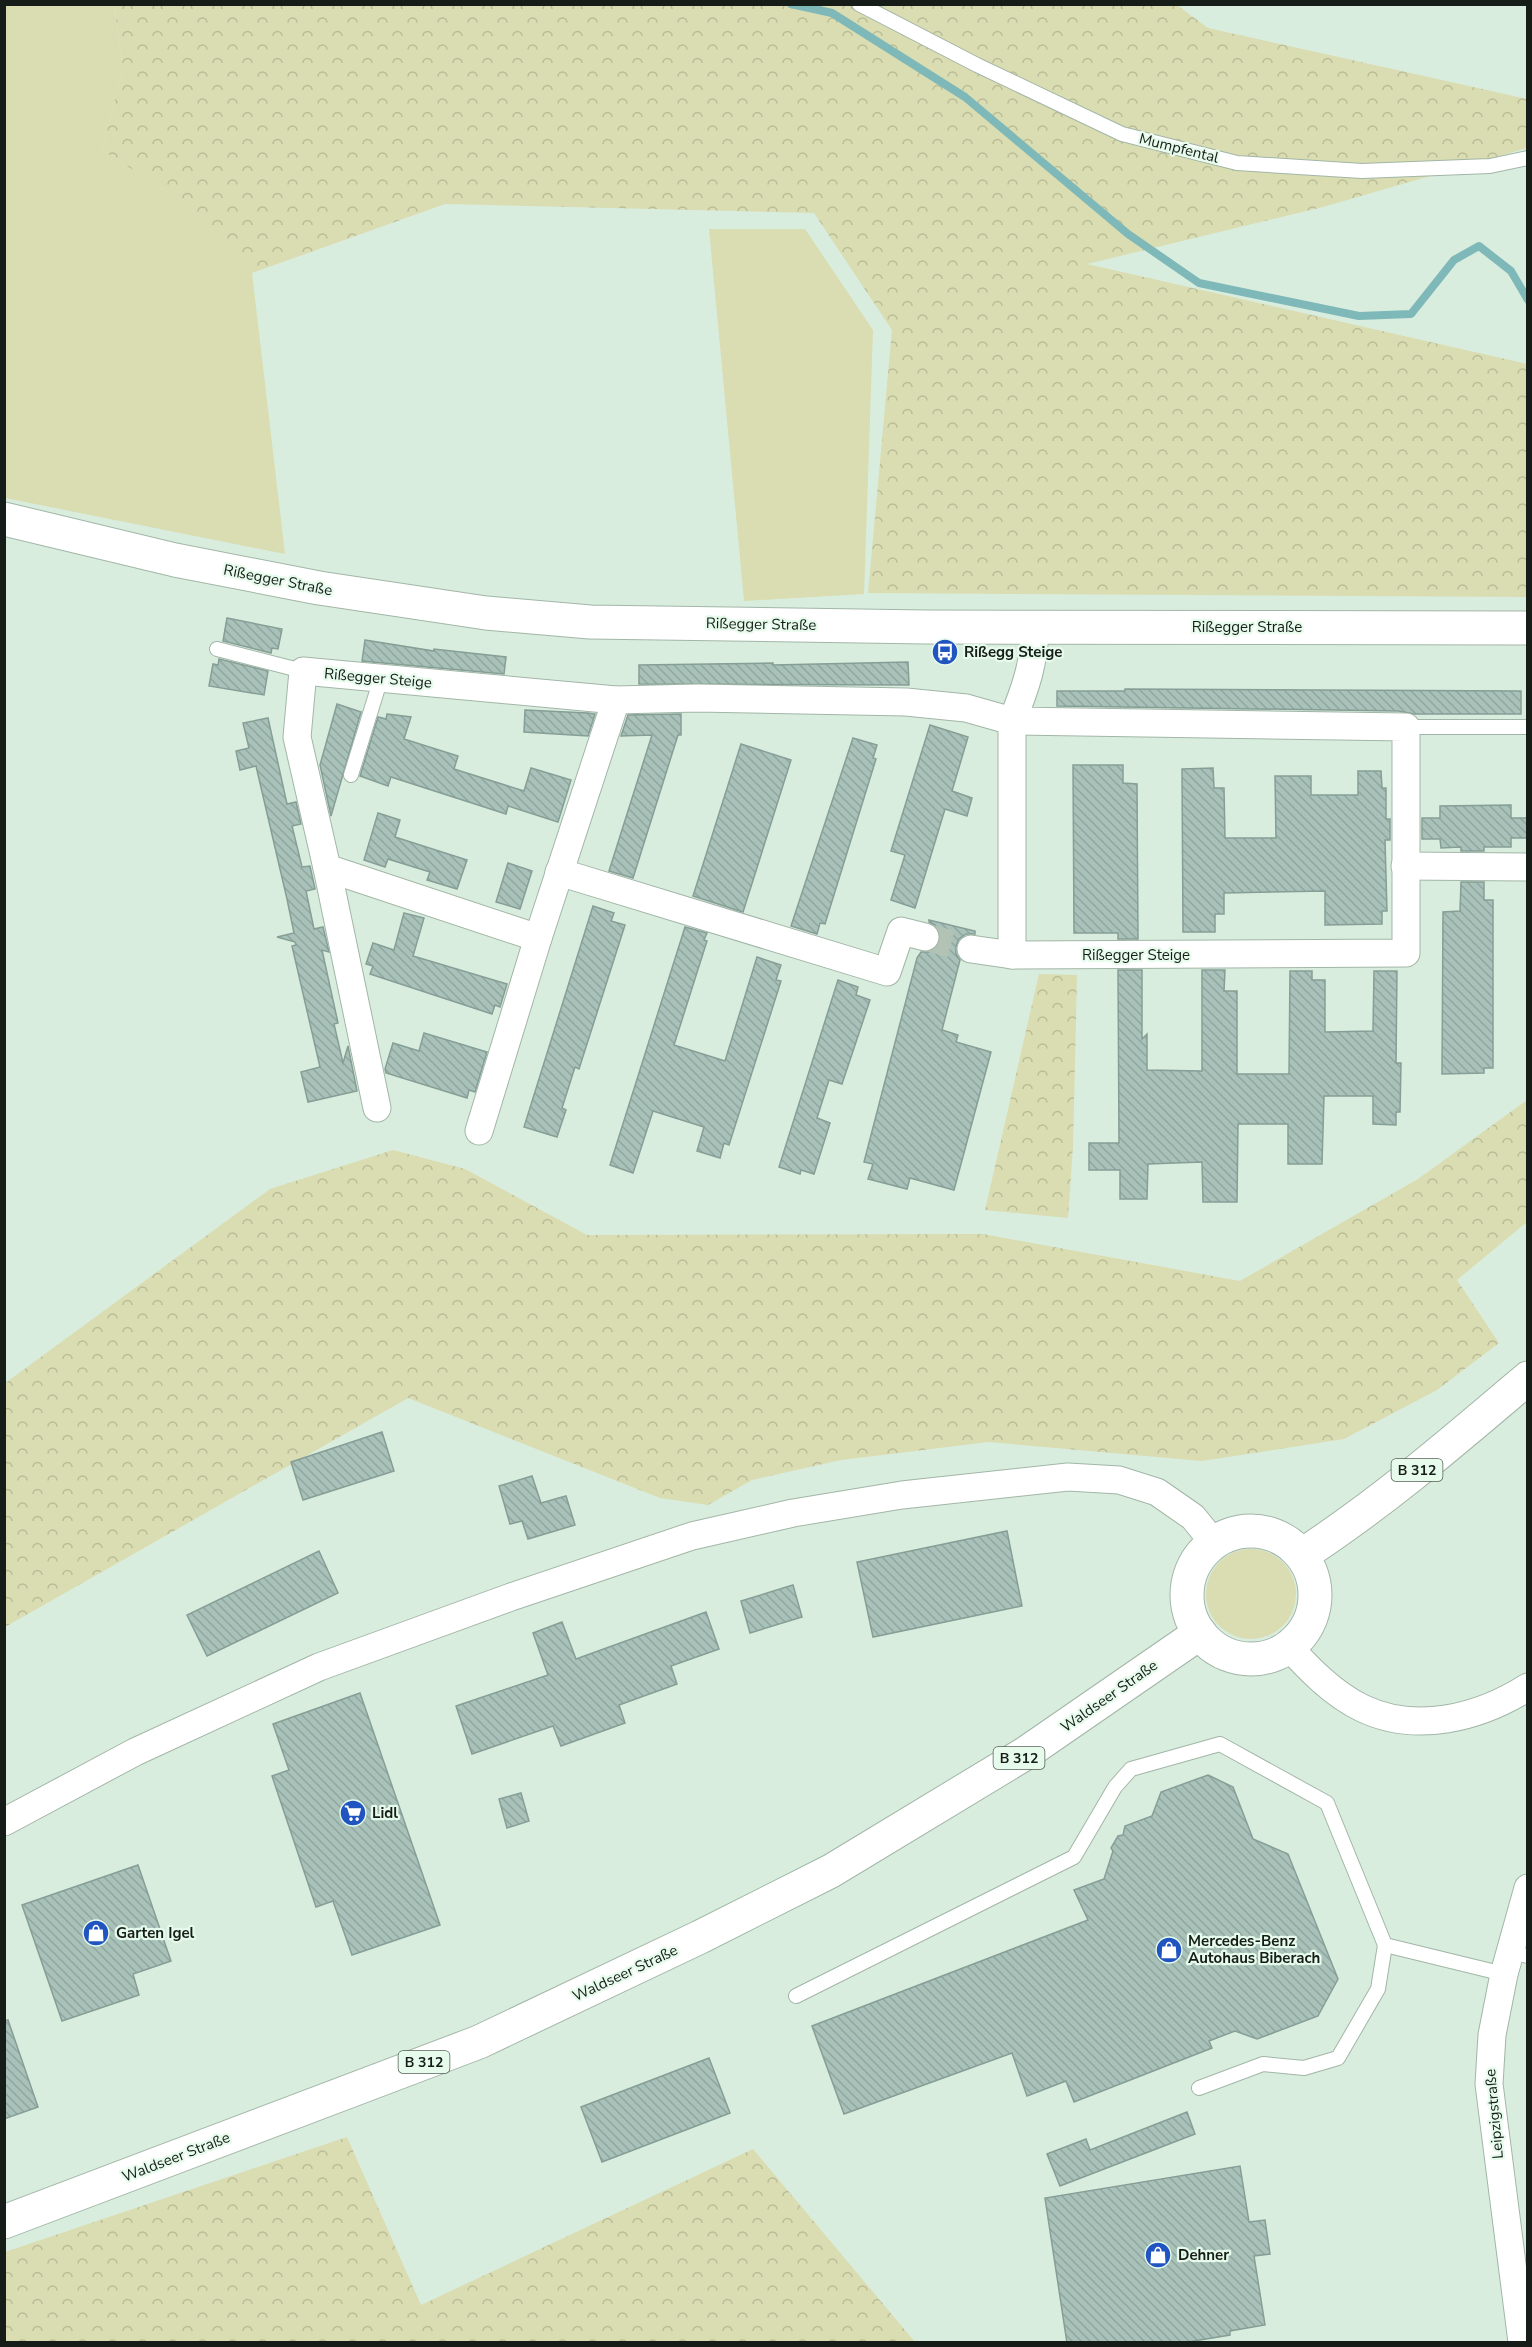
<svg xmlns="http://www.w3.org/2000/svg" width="1532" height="2347" font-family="'Nunito Sans',sans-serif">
  <defs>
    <pattern id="forest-crowns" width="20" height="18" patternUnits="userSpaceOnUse" patternTransform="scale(1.5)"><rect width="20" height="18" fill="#dadcb1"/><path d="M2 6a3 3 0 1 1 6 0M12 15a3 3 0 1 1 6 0" fill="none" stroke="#babc98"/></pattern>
    <pattern id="building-back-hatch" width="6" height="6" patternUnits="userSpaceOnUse" patternTransform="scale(1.5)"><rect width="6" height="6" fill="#a8c2ba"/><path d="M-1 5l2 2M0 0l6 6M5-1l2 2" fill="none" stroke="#90a69f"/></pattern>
  </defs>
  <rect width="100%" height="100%" fill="#d9edde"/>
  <g fill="#dadcb1">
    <polygon points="4,5 114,5 123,68 102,150 186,204 252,273 285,554 5,498"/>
    <polygon points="709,229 805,229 873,330 864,594 744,601"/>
    <circle cx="1251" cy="1594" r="45"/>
  </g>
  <g fill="url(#forest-crowns)">
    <polygon points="114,4 1177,5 1208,28 1527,99 1527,148 1323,207 1087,264 1527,364 1527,597 868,593 892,330 814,213 445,204 252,273 186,204 102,150 123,68"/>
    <polygon points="1039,974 1077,975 1073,1147 1068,1218 985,1210"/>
    <polygon points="1527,1100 1527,1222 1457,1280 1499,1343 1437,1390 1344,1439 1202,1461 989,1442 841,1460 752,1480 708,1505 660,1498 408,1398 5,1627 4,1384 270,1189 393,1150 465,1169 587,1235 983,1234 1240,1281 1418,1179"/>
    <polygon points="347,2137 421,2305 753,2149 915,2342 5,2342 5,2252"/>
  </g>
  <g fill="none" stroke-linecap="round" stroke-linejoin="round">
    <polyline stroke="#7eb8b9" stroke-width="8" points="791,4 832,13 965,97 1128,234 1199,283 1359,316 1411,314 1454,260 1479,246 1511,271 1528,300"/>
  </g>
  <g fill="url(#building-back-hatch)" stroke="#859e96" stroke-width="1.5">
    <polygon points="227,618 282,629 278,649 272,648 271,653 223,641"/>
    <polygon points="365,640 434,651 434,649 506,657 504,674 362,661"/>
    <polygon points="219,659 268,671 264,695 209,686 213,664 218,665"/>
    <polygon points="908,662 909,685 639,684 639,665 773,663 773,665"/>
    <polygon points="1125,689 1521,691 1521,714 1414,714 1398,711 1057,706 1057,691 1125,691"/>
    <polygon points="337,704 361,712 331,816 320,765"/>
    <polygon points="525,710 588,713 595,714 588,736 524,732"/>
    <polygon points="387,714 411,717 404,739 458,756 454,769 524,791 531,768 571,780 558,822 508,806 506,814 391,777 388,786 360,776 378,717 386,719"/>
    <polygon points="681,714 681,735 678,735 633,878 609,871 652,735 621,736 628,715"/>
    <polygon points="268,718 287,804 296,802 301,824 292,826 302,867 310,866 315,889 306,891 314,929 323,927 329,952 322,950 338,1023 334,1024 343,1063 348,1046 357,1091 308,1102 301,1072 320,1067 292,946 296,945 295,942 277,937 294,933 287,899 256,766 240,770 236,751 249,748 243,723"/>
    <polygon points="930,725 968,737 952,791 972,798 967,816 945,809 915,908 891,900 905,855 891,851"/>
    <polygon points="853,738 877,745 873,758 876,759 825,924 820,923 817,934 791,926"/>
    <polygon points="741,744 791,760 743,912 693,896"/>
    <polygon points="1073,765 1123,765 1123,783 1137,784 1138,939 1118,939 1118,933 1074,933"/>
    <polygon points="1213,768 1214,788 1224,788 1225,838 1276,838 1275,776 1311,776 1311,795 1358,795 1358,771 1381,771 1382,788 1386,788 1386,819 1390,819 1390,840 1385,840 1387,911 1382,911 1382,924 1325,925 1325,891 1224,893 1224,914 1215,914 1215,932 1183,932 1182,769"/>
    <polygon points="1511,805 1511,818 1527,818 1527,838 1511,838 1511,847 1484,847 1484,851 1461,851 1461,847 1441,848 1440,839 1422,839 1422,818 1440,818 1440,806"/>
    <polygon points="378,813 400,820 395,837 467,860 457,889 427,880 430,872 388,859 385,867 364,860"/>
    <polygon points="508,863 532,871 520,909 496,902"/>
    <polygon points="1461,882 1484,882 1484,900 1493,900 1493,1068 1484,1068 1484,1073 1442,1074 1443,912 1460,911"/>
    <polygon points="593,906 614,913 611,921 625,925 579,1069 575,1067 562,1108 566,1110 557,1137 524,1127"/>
    <polygon points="404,913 424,918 413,956 507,984 500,1007 495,1005 492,1014 370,974 373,966 366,964 373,943 394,950"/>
    <polygon points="929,920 975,931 975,934 966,934 959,939 956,946 956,954 960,960 942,1030 958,1035 956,1042 991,1052 954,1190 910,1178 907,1189 868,1179 873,1164 864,1162 917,958 921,952 929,952 936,948 940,941 940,932 935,925 929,922"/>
    <polygon points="685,927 707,933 704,940 707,941 674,1045 725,1061 757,957 781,965 776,980 781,981 729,1145 724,1143 720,1158 697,1151 704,1127 653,1111 633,1173 610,1165"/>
    <polygon points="1118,970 1142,970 1142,1039 1147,1034 1147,1070 1202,1071 1202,970 1225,970 1224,991 1237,991 1237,1074 1289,1074 1290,971 1312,971 1312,980 1325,980 1325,1032 1373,1031 1374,971 1397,971 1396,1063 1401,1063 1400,1112 1396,1112 1396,1125 1373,1124 1373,1096 1324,1096 1322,1164 1288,1164 1288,1124 1238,1124 1237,1202 1203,1202 1202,1162 1148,1164 1147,1199 1120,1199 1120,1170 1089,1170 1089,1143 1119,1143"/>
    <polygon points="838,980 858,987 856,995 870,1000 842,1084 829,1080 817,1118 830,1123 814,1174 801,1170 800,1174 779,1167"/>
    <polygon points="424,1033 487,1052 475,1092 469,1090 467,1098 386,1073 385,1069 393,1043 419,1051"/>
    <polygon points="382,1432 394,1471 303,1500 291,1462"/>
    <polygon points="532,1476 541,1503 566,1496 575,1525 528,1539 522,1521 510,1524 499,1486"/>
    <polygon points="1007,1531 1022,1606 873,1637 857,1562"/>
    <polygon points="319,1551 338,1593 207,1656 187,1615"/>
    <polygon points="793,1585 802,1617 750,1633 741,1601"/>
    <polygon points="706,1612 719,1649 671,1666 677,1684 619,1705 625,1723 561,1746 553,1726 472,1754 456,1706 548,1675 533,1633 562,1622 576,1659"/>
    <polygon points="360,1693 440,1925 352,1955 333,1901 316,1907 272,1776 289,1770 273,1724"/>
    <polygon points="1208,1775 1233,1787 1253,1839 1288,1854 1338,1979 1318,2016 1257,2039 1235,2031 1209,2041 1212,2048 1074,2102 1066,2081 1027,2096 1012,2053 844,2114 812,2026 1088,1920 1074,1890 1104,1879 1113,1851 1111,1848 1118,1836 1123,1835 1125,1826 1152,1816 1161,1792"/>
    <polygon points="521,1793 529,1821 507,1828 499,1799"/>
    <polygon points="138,1865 171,1961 133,1974 139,1995 62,2021 22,1905"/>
    <polygon points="8,2020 38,2107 4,2119 4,2021"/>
    <polygon points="709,2058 730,2113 602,2162 581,2107"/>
    <polygon points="1187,2112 1195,2134 1060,2186 1047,2154 1086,2139 1090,2150"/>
    <polygon points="1240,2166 1249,2222 1265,2220 1270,2254 1254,2256 1265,2325 1230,2331 1230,2335 1182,2343 1067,2343 1045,2198"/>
  </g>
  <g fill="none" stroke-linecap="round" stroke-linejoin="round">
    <polyline stroke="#b2c3b6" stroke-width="27" stroke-dasharray="27 14" stroke-linecap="butt" points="925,937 971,949"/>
    <defs>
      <g id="service">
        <polyline points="859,4 977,65 1122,134 1237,163 1362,171 1490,166 1528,158"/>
        <polyline points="217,649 303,671"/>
        <polyline points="1406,727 1528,727"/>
        <polyline points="351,775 381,678"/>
        <polyline points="1509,1952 1528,1956"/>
        <polyline points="796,1996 1074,1857 1115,1787 1131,1769 1220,1744 1327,1803 1385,1945 1504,1974"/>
        <polyline points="1199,2088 1263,2064 1304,2068 1338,2058 1378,1989 1385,1945"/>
      </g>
      <g id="minor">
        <polyline points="1405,866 1528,867"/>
        <polyline points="327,868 377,1108"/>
        <polyline points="559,872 887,972 901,931 925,937"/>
        <polyline points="538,938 327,868 297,737 303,671 616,700 697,698 906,702 966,708 1012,721 1012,955"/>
        <path d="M971,949L1012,955L1406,953V727L1012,721C1025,690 1035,661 1035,627"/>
        <polyline points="479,1131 538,938 616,700"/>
        <path d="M1288,1646C1309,1669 1333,1694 1362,1708C1416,1734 1479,1718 1528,1687"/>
        <polyline points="4,1822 135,1752 319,1667 511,1597 692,1536 793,1513 902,1495 1068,1477 1119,1480 1157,1492 1193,1517 1214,1543"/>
        <polyline points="1522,2342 1489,2084 1492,2035 1504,1974 1528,1888"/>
      </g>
      <polyline id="tertiary" points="4,519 175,560 319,588 486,613 590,622 926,627 1528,628"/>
      <g id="primary">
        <circle cx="1251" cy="1595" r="64"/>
        <path d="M1302,1555C1382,1503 1455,1440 1528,1378"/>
        <polyline points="4,2222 479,2042 700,1937 831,1871 1026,1753 1200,1633"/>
      </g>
    </defs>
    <use href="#service" stroke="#a2b6a7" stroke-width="16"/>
    <use href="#minor" stroke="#a2b6a7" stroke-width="29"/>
    <use href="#tertiary" stroke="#a2b6a7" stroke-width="35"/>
    <use href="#primary" stroke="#a2b6a7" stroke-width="35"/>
    <use href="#service" stroke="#fff" stroke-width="14"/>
    <use href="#minor" stroke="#fff" stroke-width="27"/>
    <use href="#tertiary" stroke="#fff" stroke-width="33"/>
    <use href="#primary" stroke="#fff" stroke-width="33"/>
  </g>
  <defs>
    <symbol id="bus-disc" viewBox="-11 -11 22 22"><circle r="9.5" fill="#2054c1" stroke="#e6fbeb"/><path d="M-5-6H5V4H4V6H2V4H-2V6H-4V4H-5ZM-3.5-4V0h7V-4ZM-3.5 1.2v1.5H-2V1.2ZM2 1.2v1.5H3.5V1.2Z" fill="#fff"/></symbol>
    <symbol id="supermarket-disc" viewBox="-11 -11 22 22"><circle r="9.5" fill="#2054c1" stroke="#e6fbeb"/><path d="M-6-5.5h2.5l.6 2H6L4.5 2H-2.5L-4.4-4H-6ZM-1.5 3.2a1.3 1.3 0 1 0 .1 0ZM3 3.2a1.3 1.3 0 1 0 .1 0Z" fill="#fff"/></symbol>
    <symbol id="shop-disc" viewBox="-11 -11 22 22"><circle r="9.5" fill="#2054c1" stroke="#e6fbeb"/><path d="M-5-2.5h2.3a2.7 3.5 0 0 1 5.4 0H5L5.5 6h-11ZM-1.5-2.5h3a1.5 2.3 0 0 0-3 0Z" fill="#fff"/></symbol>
  </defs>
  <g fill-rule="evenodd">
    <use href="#bus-disc" x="930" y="637" width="30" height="30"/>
    <use href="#supermarket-disc" x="338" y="1798" width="30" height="30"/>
    <use href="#shop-disc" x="81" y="1918" width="30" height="30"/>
    <use href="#shop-disc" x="1154" y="1935" width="30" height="30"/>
    <use href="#shop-disc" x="1143" y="2240" width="30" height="30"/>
  </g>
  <g text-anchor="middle" stroke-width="4.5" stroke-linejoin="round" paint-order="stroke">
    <g fill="#e6fbeb" stroke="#546057" stroke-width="1.5">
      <rect x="1391.5" y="1459" width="51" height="22" rx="4.5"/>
      <rect x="993.5" y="1747" width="51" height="22" rx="4.5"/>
      <rect x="398.5" y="2051" width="51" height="22" rx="4.5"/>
    </g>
    <g font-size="14" font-weight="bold" fill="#161d18">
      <text x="1417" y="1475">B 312</text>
      <text x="1019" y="1763">B 312</text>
      <text x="424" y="2067">B 312</text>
    </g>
    <g font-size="15" fill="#161d18" stroke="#e6fbeb">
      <text transform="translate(1179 148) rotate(14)" y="5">Mumpfental</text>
      <text transform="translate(278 580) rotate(11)" y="5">Rißegger Straße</text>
      <text transform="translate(761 624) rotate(1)" y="5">Rißegger Straße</text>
      <text x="1247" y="632">Rißegger Straße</text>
      <text transform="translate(378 678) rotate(5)" y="5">Rißegger Steige</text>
      <text x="1136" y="960">Rißegger Steige</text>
      <text transform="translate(1109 1696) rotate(-35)" y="5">Waldseer Straße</text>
      <text transform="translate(625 1973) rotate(-25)" y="5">Waldseer Straße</text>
      <text transform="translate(1494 2114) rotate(-95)" y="5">Leipzigstraße</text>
      <text transform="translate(176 2157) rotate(-21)" y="5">Waldseer Straße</text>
    </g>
    <g font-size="15" font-weight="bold" fill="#161d18" stroke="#e6fbeb" text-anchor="start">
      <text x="964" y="657">Rißegg Steige</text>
      <text x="372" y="1818">Lidl</text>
      <text x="116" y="1938">Garten Igel</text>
      <text x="1188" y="1946">Mercedes-Benz<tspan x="1188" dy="17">Autohaus Biberach</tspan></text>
      <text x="1178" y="2260">Dehner</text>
    </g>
  </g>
  <rect width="1532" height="2347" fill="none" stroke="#161d18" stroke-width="12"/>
</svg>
